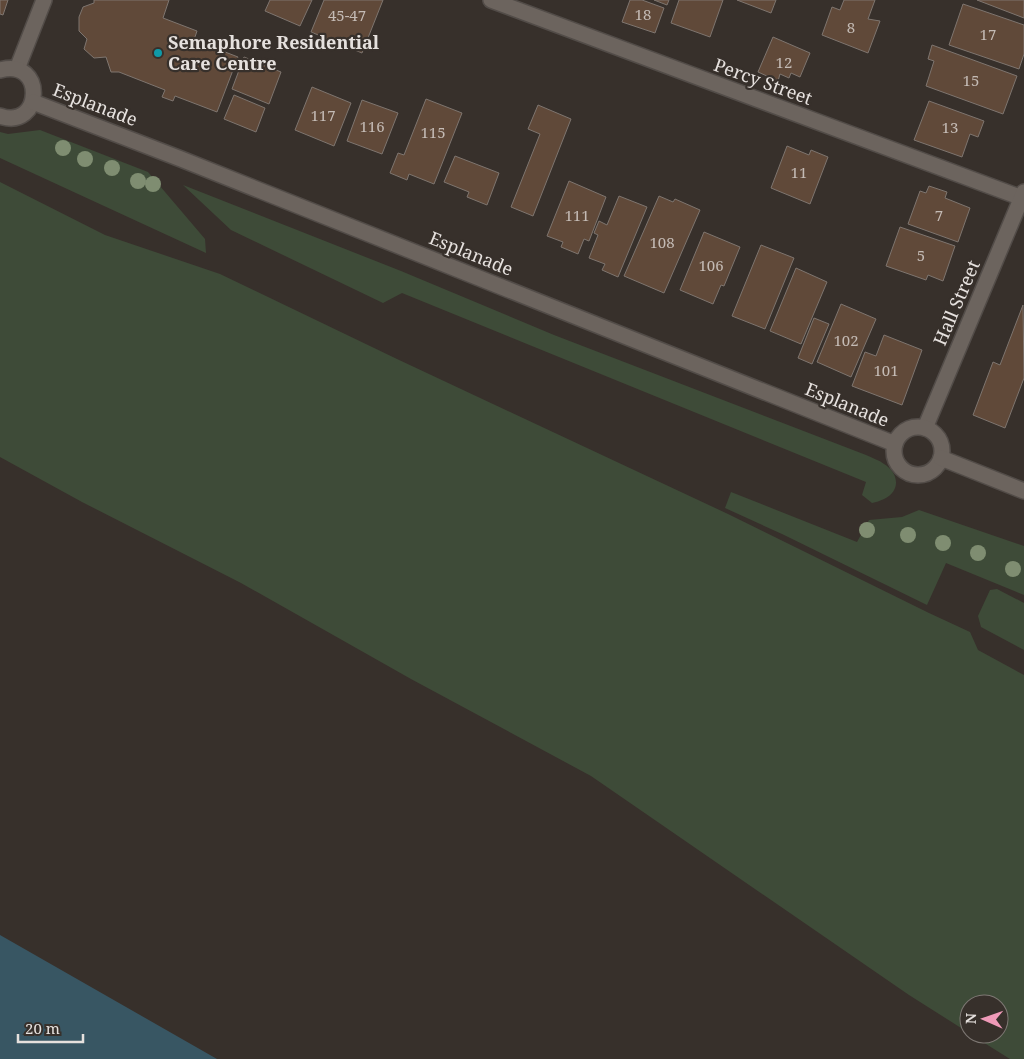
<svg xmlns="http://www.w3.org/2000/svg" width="1024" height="1059" font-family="'Noto Serif',serif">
  <rect width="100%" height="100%" fill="#37302b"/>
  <g fill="#3e4b38">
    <polygon points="40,130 148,172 205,239 206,253 0,158 0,132 8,134"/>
    <polygon points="0,182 105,235 220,274 397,359 728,514 929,613 970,632 978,650 1024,675 1024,1059 1010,1059 970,1034 999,1034 999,1004 969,1004 969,1033 909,995 591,776 411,679 241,583 82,502 0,457"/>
    <path d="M183,185L401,271L554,335L866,455C872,458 879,460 884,464C899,473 901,491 884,499C880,501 876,502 872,503L862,495L866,482L402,293L383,303L231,230Z"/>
    <polygon points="731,492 857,542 869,520 902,517 919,510 1024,546 1024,595 946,563 927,605 782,534 725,508"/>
    <polygon points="997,589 1024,603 1024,650 981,627 978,616 990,590"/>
  </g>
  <polygon fill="#385663" points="0,935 217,1059 0,1059"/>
  <g fill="#604939" stroke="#7e756f">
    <polygon points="0,0 8,0 3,15 0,14"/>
    <polygon points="94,0 169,0 163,18 197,31 194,40 238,57 217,112 175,96 173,101 162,97 165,90 119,72 111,72 106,57 94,58 84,49 87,39 79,31 79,17 83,7 94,3"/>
    <polygon points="270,0 312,0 300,26 265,11"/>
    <polygon points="324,0 383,0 362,53 311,32"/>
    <polygon points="630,0 642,0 664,8 655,33 622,22"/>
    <polygon points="654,0 669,0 667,5"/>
    <polygon points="679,0 723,0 710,37 671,23"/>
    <polygon points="737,0 776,0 771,13"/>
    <polygon points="844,0 875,0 868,19 880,21 868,53 822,35 832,7 840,10"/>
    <polygon points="977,0 1024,0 1024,18"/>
    <polygon points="963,4 1024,25 1024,54 1019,69 949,45"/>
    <polygon points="773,37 810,53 800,77 791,73 789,78 780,74 778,81 758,72"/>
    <polygon points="932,45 1017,76 1003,114 926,86 934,61 928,59"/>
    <polygon points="244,57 281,72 269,104 232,89"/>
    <polygon points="312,87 351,103 334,146 295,130"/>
    <polygon points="234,95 265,108 256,132 224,119"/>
    <polygon points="426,99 462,113 434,184 409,174 407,180 390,173 398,153 404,155"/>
    <polygon points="362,100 398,113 382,154 347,141"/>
    <polygon points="929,101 984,121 978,137 970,134 962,157 914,140"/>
    <polygon points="538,105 571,119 533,216 511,207 540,134 528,129"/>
    <polygon points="787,146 809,155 811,150 828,157 810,204 771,188"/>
    <polygon points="455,156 499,173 487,205 467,197 469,192 444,182"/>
    <polygon points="569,181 606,197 589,241 584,239 578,254 561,247 563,242 547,236"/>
    <polygon points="929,186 947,192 945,198 970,208 958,242 908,224 920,191 926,193"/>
    <polygon points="619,196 647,207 618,277 602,270 605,264 589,258 598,235 594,233 599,221 607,225"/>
    <polygon points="659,196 673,202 675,199 700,210 664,293 624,276"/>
    <polygon points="900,227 955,246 943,281 928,275 926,280 886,266"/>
    <polygon points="704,232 740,247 724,286 721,285 713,304 680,290"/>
    <polygon points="761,245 794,258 765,329 732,316"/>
    <polygon points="796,268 827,282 801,344 770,331"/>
    <polygon points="841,304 876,319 851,377 817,362"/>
    <polygon points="1023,305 1024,378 1005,428 973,415 993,362 1000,365"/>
    <polygon points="814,318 829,324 812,364 798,358"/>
    <polygon points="884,335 922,350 902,405 852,386 865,352 876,356"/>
  </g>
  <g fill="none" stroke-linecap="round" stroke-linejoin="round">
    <defs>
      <g id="street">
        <polyline points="491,0 1022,198"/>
        <polyline points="17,69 44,0"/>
        <polyline points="925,428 1024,192"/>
      </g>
      <g id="secondary">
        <path d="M0,70C46,57 43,131 0,116"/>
        <polyline points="33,102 181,159 895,444"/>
        <circle cx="918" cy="451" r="24"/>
        <polyline points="941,458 1024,491"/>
      </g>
    </defs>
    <use href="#street" stroke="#524c48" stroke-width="18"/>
    <use href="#secondary" stroke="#524c48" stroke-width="18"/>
    <use href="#street" stroke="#6c645e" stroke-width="15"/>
    <use href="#secondary" stroke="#6c645e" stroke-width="15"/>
  </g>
  <g fill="#7f8d71">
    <circle cx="63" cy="148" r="8"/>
    <circle cx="85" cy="159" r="8"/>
    <circle cx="112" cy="168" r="8"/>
    <circle cx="138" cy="181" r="8"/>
    <circle cx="153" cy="184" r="8"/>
    <circle cx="867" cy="530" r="8"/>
    <circle cx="908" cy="535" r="8"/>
    <circle cx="943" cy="543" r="8"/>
    <circle cx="978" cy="553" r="8"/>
    <circle cx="1013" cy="569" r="8"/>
  </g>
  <circle fill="#0f9aa8" stroke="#37302b" stroke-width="2" cx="158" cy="53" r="5"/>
  <g text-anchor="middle" stroke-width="4.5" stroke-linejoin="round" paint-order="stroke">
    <g font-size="15" fill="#c4bbb5">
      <text x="643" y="20">18</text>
      <text x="347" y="21">45-47</text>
      <text x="851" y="33">8</text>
      <text x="988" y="40">17</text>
      <text x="784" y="68">12</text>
      <text x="971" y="86">15</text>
      <text x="323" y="121">117</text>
      <text x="372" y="132">116</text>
      <text x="950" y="133">13</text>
      <text x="433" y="138">115</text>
      <text x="799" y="178">11</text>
      <text x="577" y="221">111</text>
      <text x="939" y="221">7</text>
      <text x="662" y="248">108</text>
      <text x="921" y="261">5</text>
      <text x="711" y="271">106</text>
      <text x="846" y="346">102</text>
      <text x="886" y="376">101</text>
    </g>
    <g font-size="18" font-weight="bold" fill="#e6e1de" stroke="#37302b" text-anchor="start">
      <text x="168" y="49">Semaphore Residential<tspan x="168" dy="21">Care Centre</tspan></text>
    </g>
    <g font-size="18" fill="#e6e1de" stroke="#37302b">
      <text transform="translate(763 82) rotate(20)" y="6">Percy Street</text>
      <text transform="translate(95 105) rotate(21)" y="6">Esplanade</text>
      <text transform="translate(471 254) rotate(22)" y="6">Esplanade</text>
      <text transform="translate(957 303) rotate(-67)" y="6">Hall Street</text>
      <text transform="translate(847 405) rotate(22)" y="6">Esplanade</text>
    </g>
  </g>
  <g transform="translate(984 1019) rotate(272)"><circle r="24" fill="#37302b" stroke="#7d7773"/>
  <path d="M0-4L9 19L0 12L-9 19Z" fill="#ef9ab8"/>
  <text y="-8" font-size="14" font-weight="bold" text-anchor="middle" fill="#e6e1de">N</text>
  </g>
  <path d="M18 1034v8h65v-8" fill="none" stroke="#e6e1de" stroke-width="2.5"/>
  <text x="25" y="1034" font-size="15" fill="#e6e1de" stroke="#37302b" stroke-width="4" paint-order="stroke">20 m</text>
</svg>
